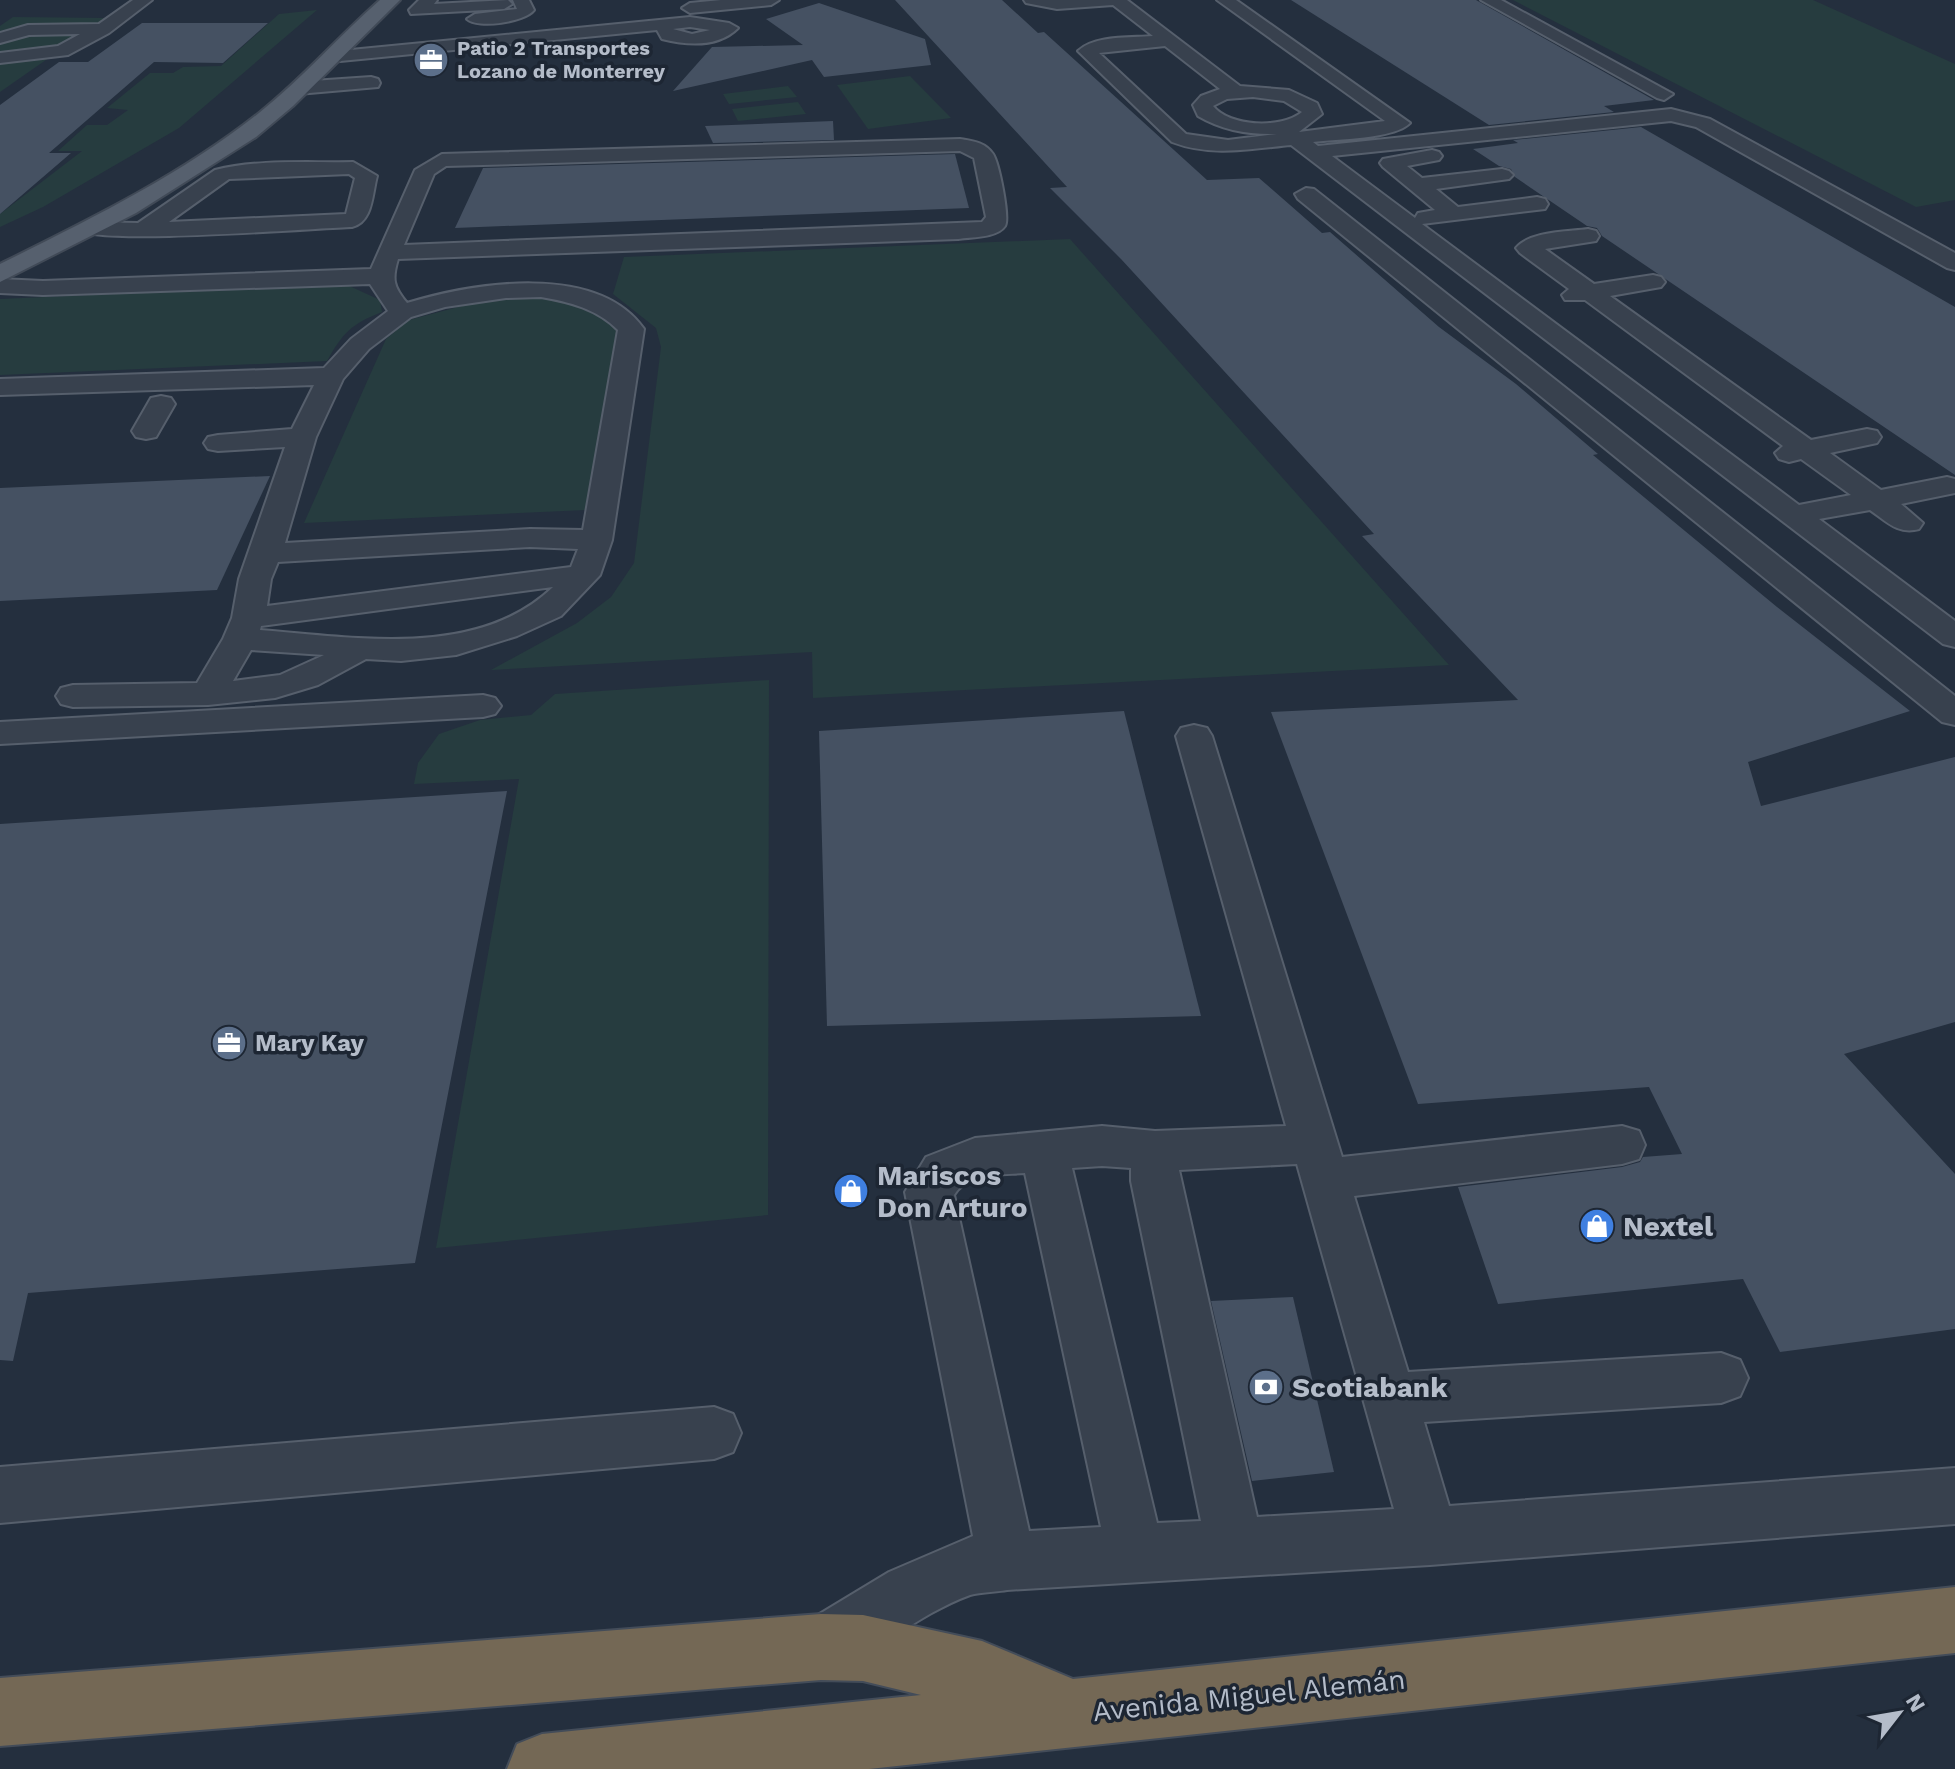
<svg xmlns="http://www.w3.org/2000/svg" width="1955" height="1769" font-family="'Work Sans',sans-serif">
  <rect width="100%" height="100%" fill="#242f3e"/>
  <g fill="#263c3f">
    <polygon points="1513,0 1813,0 1955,64 1955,200 1916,207"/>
    <polygon points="317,10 179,128 43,207 0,227 0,214 82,151 58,151 87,125 107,125 128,110 107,108 150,73 173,73 183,67 221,66 279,14"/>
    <polygon points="13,17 106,18 0,92 0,26"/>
    <polygon points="910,76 951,118 868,129 837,85"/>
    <polygon points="788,86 797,97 729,104 723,94"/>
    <polygon points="798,102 806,114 738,121 732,109"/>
    <polygon points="1070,239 1449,665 813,698 812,652 491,670 577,623 611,597 634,563 661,347 656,328 613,294 624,257"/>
    <path d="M345,284L380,300L382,312C351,324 343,333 327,361L0,375V299Z"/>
    <polygon points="533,297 580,305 614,324 618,339 586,510 304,523 386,339 409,320 477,302"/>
    <polygon points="769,680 768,1215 436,1248 519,779 414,784 418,763 439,734 480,720 531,715 555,694"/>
  </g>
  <g fill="#455162">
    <polygon points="895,0 1002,0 1038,33 1044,32 1207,180 1259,178 1322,233 1330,232 1439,327 1516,384 1598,454 1593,455 1777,607 1910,711 1748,762 1761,806 1955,757 1955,1022 1844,1054 1955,1174 1955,1329 1780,1352 1743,1279 1498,1304 1458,1187 1622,1167 1640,1162 1643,1157 1682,1154 1649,1087 1418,1104 1271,712 1518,700 1362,536 1374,534 1121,259 1050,188 1067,187"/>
    <polygon points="1291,0 1476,0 1654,100 1604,106 1614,112 1489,125"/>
    <polygon points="819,3 925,39 931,65 824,77 812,60 673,91 712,47 803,45 766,19"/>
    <polygon points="142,23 268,23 223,63 154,62 49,153 71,153 0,214 0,105 59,62 88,62"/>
    <polygon points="833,121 834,140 713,143 705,126"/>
    <polygon points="1641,127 1955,307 1955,475 1602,236 1597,228 1587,226 1515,177 1511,169 1499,166 1473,149 1518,143 1513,140"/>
    <polygon points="955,154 969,208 455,228 483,168"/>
    <polygon points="270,476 217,590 0,601 0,488"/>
    <polygon points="1124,711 1201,1016 827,1026 819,731"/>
    <polygon points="507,791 415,1263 28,1293 13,1361 0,1360 0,824"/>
    <polygon points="1293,1297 1334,1472 1252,1481 1211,1301"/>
  </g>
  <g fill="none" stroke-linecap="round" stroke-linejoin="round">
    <defs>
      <g id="minor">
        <polygon points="133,0 152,0 109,33 68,55 0,63 0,53 58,46 80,34 29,35 0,43 0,33 28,25 99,24"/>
        <polygon points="419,0 437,0 434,4 508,0 512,4 504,9 411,14 409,10"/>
        <path d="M513,0H529L534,10C525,22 478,29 467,19L475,14L517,9Z"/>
        <polygon points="721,0 779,0 771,5 690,13 682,8 690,3"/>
        <path d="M1024,0H1127L1240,86L1289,90L1317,103L1322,114L1299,132L1385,121L1217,0H1236L1410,123C1395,139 1336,139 1313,142L1318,146L1671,109L1710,119L1955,253V270L1947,268L1696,127L1671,121L1332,156L1415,218L1418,213L1435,210L1383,167L1380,163L1383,159L1432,150L1439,152L1442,156L1439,160L1407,166L1422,178L1502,169L1509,171L1513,175L1509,179L1436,189L1458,207L1537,197L1545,199L1548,204L1545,209L1422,224L1799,505L1851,495L1801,459L1789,462L1779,459L1775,453L1783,446L1585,300H1565L1562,295L1569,289L1520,253L1516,248C1530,231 1567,232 1588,229L1596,231L1599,236L1596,241L1545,249L1594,284L1653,275L1661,277L1665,282L1661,287L1610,296L1811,440L1867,429L1877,431L1881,437L1877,443L1830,453L1881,490L1947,477L1955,479V493L1901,504L1923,523L1919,529C1898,535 1886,521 1870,510L1819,519L1955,621V647L1943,644L1291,145C1250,149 1211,157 1172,142L1078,51C1095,35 1130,38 1153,36L1113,5L1057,9L1026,3ZM1165,46L1220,89L1201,96L1193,105L1198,116C1222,130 1249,135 1277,134L1228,140L1186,134L1099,53ZM1253,97L1284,101L1302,112C1281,129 1230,127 1213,106L1227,99Z"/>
        <polygon points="1481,0 1501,0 1673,94 1664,100 1657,98"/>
        <path d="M690,17L729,23L738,28C718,48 686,45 662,39L657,30L330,62L321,57L330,52ZM690,27L710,30L692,34L673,29Z"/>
        <polygon points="371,77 378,79 380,83 378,87 298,94 289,88 298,82"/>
        <path d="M960,139C972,141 985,142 993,154C999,163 1010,218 1005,226C997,238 971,237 958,239L398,259C392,279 393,286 407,303C473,283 597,262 644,329L612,540L600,575L561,616L517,636L456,655L401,661L366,659L318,685L275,698L208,705L73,707L61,704L56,696L61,688L73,685L197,683L223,639L232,618L239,579L285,447L218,451L208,449L204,443L208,437L218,435L292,429L314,385L0,395V379L324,368L351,339L388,311L370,284L43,295L0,293V279L43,281L371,269L415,170L442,154ZM960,151L974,158L986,217L982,222L404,245L434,174L446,166ZM541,297C570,302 597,309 618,330L583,530L530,529L285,543L316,437L343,379L369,349L411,317L445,307L506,298ZM530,547L578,549L571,567L267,606L271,579L278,562ZM553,587C477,660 354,637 260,630L261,626ZM251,650L324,655L280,675L233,681Z"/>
        <path d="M353,162L377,176C372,194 373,222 352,227C317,228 90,246 78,229L89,222L138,223L215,170C259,159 307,163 353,162ZM349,174L355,178L346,214L169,222L229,179Z"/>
        <polygon points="1306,188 1314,189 1955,696 1955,725 1942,722 1298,199 1295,194"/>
        <polygon points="161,396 171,398 175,404 156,437 146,439 136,437 132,431 151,398"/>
        <polygon points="483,695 495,698 501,706 495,714 483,717 0,744 0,722"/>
        <path d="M1194,725L1207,728L1212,736L1342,1157L1622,1126L1639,1131L1645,1145L1639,1159L1622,1164L1354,1196L1408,1372L1721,1353L1740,1360L1748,1378L1740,1396L1721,1403L1424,1422L1449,1506L1955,1468V1524L1430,1565L1007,1590C995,1592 982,1592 970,1595C918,1614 875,1654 824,1675L803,1666L794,1645L803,1624L889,1572L973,1536L905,1192L926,1157L975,1138L1102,1126L1155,1131L1286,1126L1176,736L1181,728ZM1297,1164L1394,1509L1257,1517L1179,1170ZM1102,1166L1131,1168V1181L1201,1521L1157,1523L1072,1168ZM1025,1173L1101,1527L1029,1531L954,1195C968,1172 1001,1175 1025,1173Z"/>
        <polygon points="714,1407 733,1414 741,1433 733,1452 714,1459 0,1523 0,1467"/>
      </g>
      <path id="major" d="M380,0H400L293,106L256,137L136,213L0,282V264C89,220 181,175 259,113C302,79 339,36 380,0Z"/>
      <polygon id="highway" points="1955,1587 1955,1653 869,1769 507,1769 517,1744 542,1734 921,1695 863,1681 821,1680 0,1746 0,1678 821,1614 863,1615 982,1641 1073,1679"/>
    </defs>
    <use href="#minor" stroke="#565f6c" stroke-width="4"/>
    <use href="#major" stroke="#414a57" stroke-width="4"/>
    <use href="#highway" stroke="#434c59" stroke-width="4"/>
    <use href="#minor" fill="#38414e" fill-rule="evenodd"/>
    <use href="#major" fill="#56606e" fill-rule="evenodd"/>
    <use href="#highway" fill="#746855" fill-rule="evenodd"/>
  </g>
  <defs>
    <symbol id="office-disc" viewBox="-11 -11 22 22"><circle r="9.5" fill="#5c6f8a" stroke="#1d2633"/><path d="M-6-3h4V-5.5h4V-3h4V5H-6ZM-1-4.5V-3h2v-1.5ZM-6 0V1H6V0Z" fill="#fff"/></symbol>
    <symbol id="shop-disc" viewBox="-11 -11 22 22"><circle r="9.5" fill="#3f7fe0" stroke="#1d2633"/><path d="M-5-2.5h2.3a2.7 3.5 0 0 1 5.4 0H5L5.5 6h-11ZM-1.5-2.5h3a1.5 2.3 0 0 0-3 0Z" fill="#fff"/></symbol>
    <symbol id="bank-disc" viewBox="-11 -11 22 22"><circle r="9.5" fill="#5c6f8a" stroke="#1d2633"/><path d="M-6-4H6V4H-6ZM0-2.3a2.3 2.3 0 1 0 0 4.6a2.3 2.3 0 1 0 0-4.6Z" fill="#fff"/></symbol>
  </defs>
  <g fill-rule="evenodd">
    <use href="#office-disc" x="411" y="40" width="40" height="40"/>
    <use href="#office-disc" x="209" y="1023" width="40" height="40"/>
    <use href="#shop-disc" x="831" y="1171" width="40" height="40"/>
    <use href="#shop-disc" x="1577" y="1206" width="40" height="40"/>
    <use href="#bank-disc" x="1246" y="1367" width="40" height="40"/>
  </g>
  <g text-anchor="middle" stroke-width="7" stroke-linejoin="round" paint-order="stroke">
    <g font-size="20" font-weight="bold" fill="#b4bcc9" stroke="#1d2633" text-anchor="start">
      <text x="457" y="55">Patio 2 Transportes<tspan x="457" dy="23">Lozano de Monterrey</tspan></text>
    </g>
    <g font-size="24" font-weight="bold" fill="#b4bcc9" stroke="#1d2633" text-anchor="start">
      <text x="255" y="1051">Mary Kay</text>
    </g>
    <g font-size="28" font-weight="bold" fill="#b4bcc9" stroke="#1d2633" text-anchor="start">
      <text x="877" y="1185">Mariscos<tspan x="877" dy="32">Don Arturo</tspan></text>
      <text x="1623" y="1236">Nextel</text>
      <text x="1292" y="1397">Scotiabank</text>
    </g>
    <g font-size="28" fill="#b4bcc9" stroke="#1d2633">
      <text transform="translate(1249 1695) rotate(-6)" y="10">Avenida Miguel Alemán</text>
    </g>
  </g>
  <g transform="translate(1899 1713) rotate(59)" stroke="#1d2633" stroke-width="6" paint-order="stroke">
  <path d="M0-6L14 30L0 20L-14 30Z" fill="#b4bcc9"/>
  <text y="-12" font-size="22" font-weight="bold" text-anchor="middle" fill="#b4bcc9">N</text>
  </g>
</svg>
